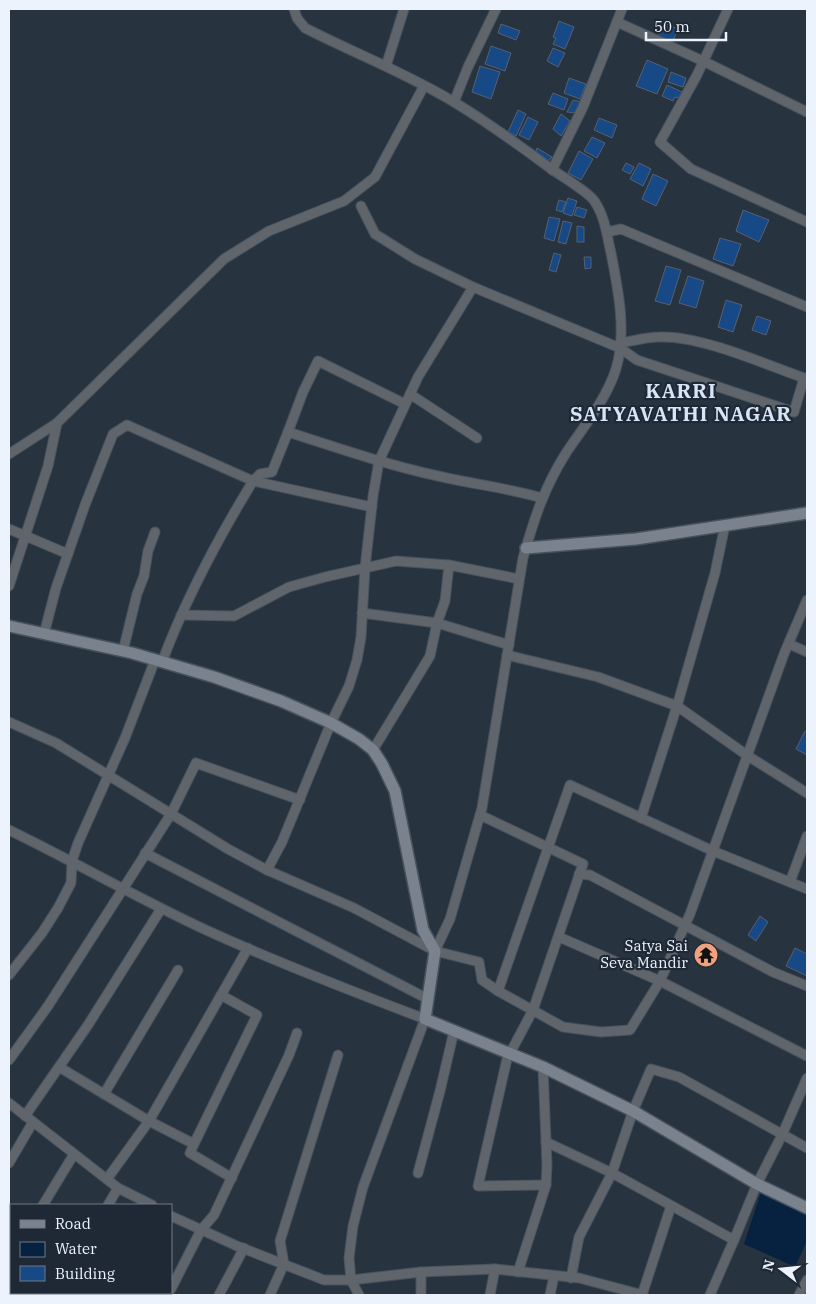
<svg xmlns="http://www.w3.org/2000/svg" width="816" height="1304" font-family="'IBM Plex Serif',serif">
  <rect width="100%" height="100%" fill="#283340"/>
  <polygon fill="#072140" points="764,1183 807,1203 807,1241 795,1267 744,1244"/>
  <g fill="#174986" stroke="#556070">
    <polygon points="559,21 574,27 565,49 553,44 556,38 553,37"/>
    <polygon points="664,23 678,29 672,43 658,37"/>
    <polygon points="501,24 520,31 516,40 498,33"/>
    <polygon points="491,46 511,53 505,71 485,64"/>
    <polygon points="553,48 565,53 558,67 547,61"/>
    <polygon points="647,60 668,69 657,94 636,86"/>
    <polygon points="480,66 500,72 491,99 472,92"/>
    <polygon points="671,72 686,78 683,87 668,82"/>
    <polygon points="569,78 586,84 580,99 564,93"/>
    <polygon points="667,85 682,92 680,97 674,98 673,101 662,96"/>
    <polygon points="553,93 568,99 564,110 548,104"/>
    <polygon points="573,100 581,102 575,113 567,112"/>
    <polygon points="518,110 526,114 516,136 508,132"/>
    <polygon points="561,114 570,121 561,136 553,129"/>
    <polygon points="528,117 538,122 529,140 519,135"/>
    <polygon points="599,118 617,125 612,138 594,130"/>
    <polygon points="592,137 605,143 597,158 584,151"/>
    <polygon points="537,148 552,157 547,162 535,154"/>
    <polygon points="579,151 593,159 581,180 568,173"/>
    <polygon points="626,163 634,167 630,174 622,170"/>
    <polygon points="639,163 651,169 643,186 630,179"/>
    <polygon points="653,174 668,181 656,206 642,199"/>
    <polygon points="568,198 577,201 572,216 563,213"/>
    <polygon points="559,200 566,202 562,212 556,210"/>
    <polygon points="577,207 587,210 584,218 574,215"/>
    <polygon points="743,210 769,220 759,242 736,231"/>
    <polygon points="549,217 560,219 554,241 544,238"/>
    <polygon points="563,221 572,223 566,244 558,242"/>
    <polygon points="577,226 584,227 584,242 577,242"/>
    <polygon points="720,238 741,244 733,266 713,259"/>
    <polygon points="554,253 561,255 556,272 549,270"/>
    <polygon points="584,257 591,257 591,268 585,269"/>
    <polygon points="666,266 681,270 670,305 655,301"/>
    <polygon points="688,276 704,281 696,308 679,303"/>
    <polygon points="726,300 742,305 733,332 718,327"/>
    <polygon points="757,316 771,321 766,335 752,330"/>
    <polygon points="805,731 807,732 807,755 796,749"/>
    <polygon points="760,916 768,922 756,941 748,935"/>
    <polygon points="795,948 807,954 807,976 786,966"/>
  </g>
  <g fill="none" stroke-linecap="round" stroke-linejoin="round">
    <defs>
      <g id="street">
        <path d="M294,9L297,18L305,28C354,53 406,73 454,102C487,122 519,145 550,168C561,176 590,193 595,202C605,217 607,236 611,253C618,289 627,332 616,369C606,400 584,426 566,453C544,488 534,519 523,558L482,808L450,919L435,951"/>
        <polyline points="728,9 697,75 660,142 691,169 807,222"/>
        <polyline points="617,22 703,61 807,112"/>
        <polyline points="386,66 404,9"/>
        <polyline points="454,102 468,67 496,9"/>
        <polyline points="552,170 583,107 622,9"/>
        <polyline points="361,206 375,234 415,259 473,287 620,348 637,360 794,412 804,378 807,379"/>
        <polyline points="607,232 621,229 807,307"/>
        <path d="M620,343C633,341 646,337 659,337C700,335 764,364 804,378"/>
        <polyline points="410,394 477,438"/>
        <polyline points="288,432 303,392 318,361 405,404"/>
        <polyline points="9,454 57,423 224,259 269,231 344,201 375,177 424,86"/>
        <polyline points="725,525 715,573 677,706 748,756 807,793"/>
        <polyline points="9,529 68,554"/>
        <polyline points="9,586 48,466 57,423"/>
        <polyline points="362,613 437,623 509,645"/>
        <polyline points="181,615 234,616 289,587 325,577 396,561 449,565 519,579"/>
        <polyline points="44,634 56,588 85,505 113,434 127,425 253,481 372,507"/>
        <polyline points="789,644 807,652"/>
        <polyline points="123,651 137,594 144,576 148,551 155,532"/>
        <polyline points="507,655 598,677 677,706 641,818"/>
        <path d="M162,662C186,598 217,540 253,481L260,474L272,472L288,432C338,448 387,465 438,476C472,484 508,488 542,498"/>
        <polyline points="9,722 56,743 228,849 267,870 354,908 435,951 479,962 482,980 498,991 563,1027 601,1032 630,1030 660,981 690,914 784,654 807,600"/>
        <polyline points="373,750 430,656 437,623 445,601 449,565"/>
        <polyline points="480,815 583,864 533,1010 507,1059 478,1186 546,1185"/>
        <path d="M9,830C75,862 139,899 206,930C278,963 351,991 425,1019L363,1187L353,1226L349,1258L351,1280L359,1295"/>
        <polyline points="145,853 428,999"/>
        <polyline points="267,870 282,842 331,723 349,686 357,660 361,637 365,568 373,496 379,461 418,377 473,287"/>
        <polyline points="579,874 590,875 773,972 807,986"/>
        <polyline points="790,882 807,836"/>
        <polyline points="559,937 660,981 807,1056"/>
        <polyline points="9,975 42,933 58,908 71,883 72,861 78,843 125,738 155,660"/>
        <polyline points="498,991 570,785 713,851 807,889"/>
        <polyline points="9,1060 48,1006 171,814 196,763 300,800"/>
        <polyline points="59,1067 149,1121 194,1144 257,1015 221,995"/>
        <polyline points="104,1094 178,970"/>
        <polyline points="9,1103 118,1188 152,1205"/>
        <polyline points="25,1116 88,1025 161,909"/>
        <polyline points="546,1142 612,1173 734,1240"/>
        <polyline points="194,1144 190,1153 232,1178"/>
        <polyline points="9,1163 33,1122"/>
        <polyline points="418,1173 440,1091 454,1031"/>
        <polyline points="107,1179 149,1121 248,948"/>
        <polyline points="43,1205 74,1154"/>
        <polyline points="108,1205 118,1188"/>
        <polyline points="171,1216 237,1246 324,1280 351,1280 421,1272 495,1269 579,1278 643,1295"/>
        <polyline points="9,1262 11,1258"/>
        <polyline points="421,1272 421,1295"/>
        <polyline points="518,1272 546,1185 547,1165 543,1067"/>
        <polyline points="571,1278 579,1237 612,1173 633,1111 651,1069 679,1077 807,1148"/>
        <polyline points="171,1289 201,1230 214,1215 289,1055 297,1033"/>
        <polyline points="55,1295 56,1293"/>
        <polyline points="113,1295 115,1293"/>
        <polyline points="219,1295 244,1248"/>
        <polyline points="270,1295 284,1264 280,1241 338,1055"/>
        <polyline points="490,1295 495,1269"/>
        <polyline points="550,1295 554,1276"/>
        <polyline points="642,1295 671,1206"/>
        <polyline points="710,1295 734,1240 757,1184 782,1135 807,1078"/>
        <polyline points="799,1295 807,1280"/>
      </g>
      <g id="secondary">
        <polyline points="526,548 636,539 807,513"/>
        <polyline points="9,626 132,653 214,677 281,701 331,723 359,739 373,750 382,764 395,791 423,930 435,951 425,1019 543,1067 633,1111 757,1184 807,1208"/>
      </g>
    </defs>
    <use href="#street" stroke="#47525e" stroke-width="11"/>
    <use href="#secondary" stroke="#47525e" stroke-width="14"/>
    <use href="#street" stroke="#60656c" stroke-width="9"/>
    <use href="#secondary" stroke="#7a828d" stroke-width="11"/>
  </g>
  <defs>
    <symbol id="temple-disc" viewBox="-11 -11 22 22"><circle r="9.5" fill="#f1a17c" stroke="#1f2936"/><path d="M0-6L5-2H3V0L6.5 2.5H4V6H1.5V3h-3V6H-4V2.5H-6.5L-3 0V-2H-5Z" fill="#111"/></symbol>
  </defs>
  <g fill-rule="evenodd">
    <use href="#temple-disc" x="692" y="941" width="28" height="28"/>
  </g>
  <g text-anchor="middle" stroke-width="4.5" stroke-linejoin="round" paint-order="stroke">
    <g font-size="15" fill="#ecf3fc" stroke="#1f2936" text-anchor="end">
      <text x="688" y="951">Satya Sai<tspan x="688" dy="17">Seva Mandir</tspan></text>
    </g>
    <g font-size="20" font-weight="bold" letter-spacing="1" fill="#d7e5f7" stroke="#1f2936">
      <text x="681" y="398">KARRI<tspan x="681" dy="23">SATYAVATHI NAGAR</tspan></text>
    </g>
  </g>
  <rect width="816" height="1304" fill="none" stroke="#ecf3fc" stroke-width="20"/>
  <rect x="10" y="1204" width="162" height="90" fill="#1f2936" stroke="#717a85"/>
  <rect x="20" y="1220" width="25" height="8" fill="#7a828d" stroke="#717a85"/>
  <text x="55" y="1229" font-size="15" fill="#ecf3fc">Road</text>
  <rect x="20" y="1242" width="25" height="15" fill="#072140" stroke="#717a85"/>
  <text x="55" y="1254" font-size="15" fill="#ecf3fc">Water</text>
  <rect x="20" y="1266" width="25" height="15" fill="#174986" stroke="#717a85"/>
  <text x="55" y="1279" font-size="15" fill="#ecf3fc">Building</text>
  <g transform="translate(781 1269) rotate(286)" stroke="#1f2936" stroke-width="4" paint-order="stroke">
  <path d="M0-4L9 19L0 12L-9 19Z" fill="#ecf3fc"/>
  <text y="-8" font-size="14" font-weight="bold" text-anchor="middle" fill="#ecf3fc">N</text>
  </g>
  <path d="M646 32v8h80v-8" fill="none" stroke="#ecf3fc" stroke-width="2.5"/>
  <text x="654" y="32" font-size="15" fill="#ecf3fc" stroke="#1f2936" stroke-width="4" paint-order="stroke">50 m</text>
</svg>
